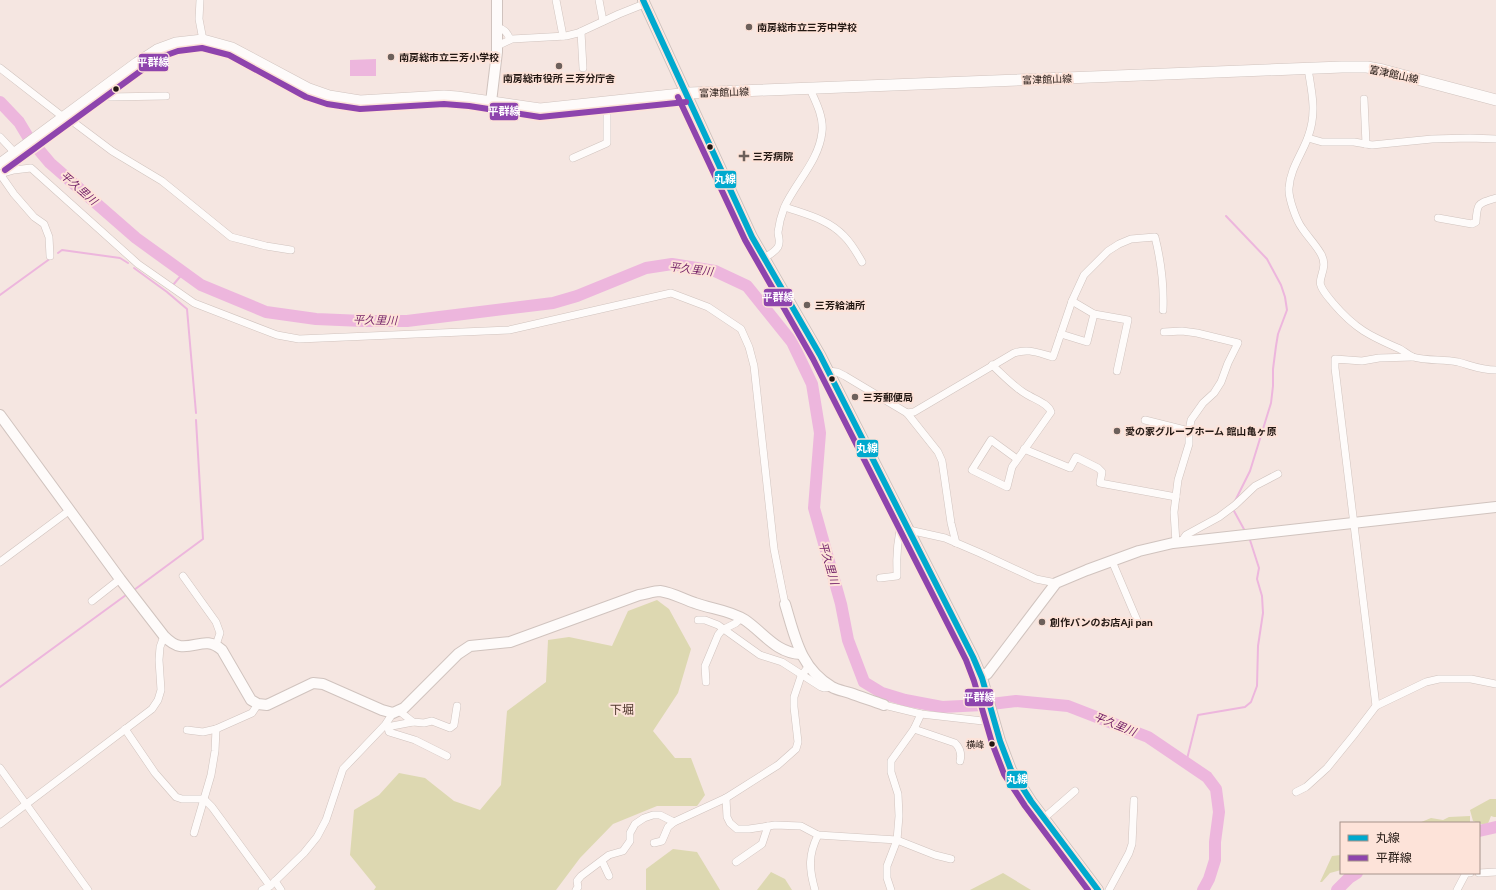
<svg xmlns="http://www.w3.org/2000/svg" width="1496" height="890" font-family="Figtree,'Noto Sans JP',sans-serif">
  <rect width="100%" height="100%" fill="#f5e6e1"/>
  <g fill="#ddd8b1">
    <polygon points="657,600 669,609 691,649 678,693 653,731 675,758 691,758 705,795 697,806 657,806 613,824 580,858 556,890 374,890 376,887 350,855 354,810 379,795 399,773 425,778 454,801 480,810 501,785 507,711 546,682 548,640 569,637 612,646 628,611"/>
    <polygon points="1490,799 1496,799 1496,817 1494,817 1491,816 1487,826 1473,821 1470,810"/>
    <polygon points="1470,816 1470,823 1408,823 1419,823 1431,818 1443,820 1449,817"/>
    <polygon points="673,849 697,852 720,890 646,890 646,869"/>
    <polygon points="1341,855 1341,870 1330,873 1322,882 1320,882 1332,856"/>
    <polygon points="771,872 785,879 792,890 757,890"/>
    <polygon points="1003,873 1031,890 970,890"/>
  </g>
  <polygon fill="#edb6dd" points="376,59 376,76 350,76 350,60"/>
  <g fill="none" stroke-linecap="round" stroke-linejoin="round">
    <g stroke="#edb6dd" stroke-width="2">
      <polyline points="1226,216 1267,259 1281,285 1285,297 1287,310 1278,334 1276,346 1273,369 1273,386 1271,403 1250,471 1235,501"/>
      <polyline points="58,253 62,250 120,258 128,263"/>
      <polyline points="134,268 167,292 187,309 196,413"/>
      <polyline points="173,285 184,272"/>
      <polyline points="0,295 51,258"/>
      <polyline points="1234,511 1245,531"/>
      <polyline points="134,590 203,539 196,420"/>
      <polyline points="0,687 126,595"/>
      <polyline points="1186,763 1198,715 1245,707 1251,702 1257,686 1258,646 1263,613 1262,596 1257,579 1259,568 1250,540"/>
    </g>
    <g stroke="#edb6dd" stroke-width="12">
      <polyline points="0,102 19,122 28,137 50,163 136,238 201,285 266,312 316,319 363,321 407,321 553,303 577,296 646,268 672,264 715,271 747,286 792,342 812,384 820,433 814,508 841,604 848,640 864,682 882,693 905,700 942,707 983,705 1016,701 1068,706 1148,737 1207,777 1216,789 1219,812 1215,842 1215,860 1209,879 1203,890"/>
      <polyline points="1479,831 1496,827"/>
      <polyline points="1337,890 1349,878 1357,873"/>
    </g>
    <defs>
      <g id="street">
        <polyline points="200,0 199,19 203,40"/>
        <polyline points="556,0 563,36"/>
        <polyline points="599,0 603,21"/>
        <path d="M497,27C504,29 507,32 510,39"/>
        <polyline points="581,32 583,68"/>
        <polyline points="497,46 512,39 566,36 578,33 619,14 644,4"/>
        <polyline points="0,68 63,117 72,121 112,151 162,181 231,237 266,246 291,250"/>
        <path d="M1308,69C1312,93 1317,113 1308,137C1302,154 1290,169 1289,188C1288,197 1296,220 1302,228C1308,237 1316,245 1321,254C1329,268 1317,278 1321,286C1324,293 1329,298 1333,303C1355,329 1370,336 1400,349C1404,351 1408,355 1413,357C1427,361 1443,359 1458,362C1473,366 1480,370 1496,370"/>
        <polyline points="95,94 108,97 166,96"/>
        <polyline points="1364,99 1366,144"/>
        <polyline points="0,137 15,153"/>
        <polyline points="1308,138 1322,142 1354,142 1372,145 1432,139 1470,138 1496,139"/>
        <polyline points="573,158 607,143 607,115 605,103"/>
        <polyline points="0,174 14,170 31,168 138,264 194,303 277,335 299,339 509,330 671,293 708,307 741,329 749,347 754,366 774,549 785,604"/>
        <polyline points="0,174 14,194 34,217 44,224 49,237 50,256"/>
        <path d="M785,207C805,214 828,219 844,236C851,243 857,253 862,262"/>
        <path d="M1438,218L1472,224L1476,222C1477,202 1478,204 1496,198"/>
        <path d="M764,258C769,255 775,252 778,247C781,241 778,237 778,232C779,224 781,216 784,208C795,183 819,161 822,132C824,118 816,102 810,89"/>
        <polyline points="1072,301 1094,314 1128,320 1117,371"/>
        <polyline points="1164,332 1182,331 1197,333 1238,343 1228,363 1221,382 1214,393 1203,403 1191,420 1189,431 1189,444 1178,480 1174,512 1176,543"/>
        <polyline points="1061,334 1087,342 1094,314"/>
        <path d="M992,365C1002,374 1015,388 1026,394C1034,399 1048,403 1051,412L1012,467L1007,487L972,470L991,440L1017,459"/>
        <path d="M827,371L837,372L845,376L907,413L914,412L1014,353C1029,348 1038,353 1053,357L1072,301L1084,275L1108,251L1119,244L1131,239L1155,237C1161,261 1164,285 1163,310"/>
        <polyline points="907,413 938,452 942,461 951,523 956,543"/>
        <polyline points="1145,420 1189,431"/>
        <polyline points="1024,449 1070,468 1076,457 1098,468 1102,472 1100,483 1176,497"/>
        <polyline points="909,530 945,538 980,553 1036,579 1056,583"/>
        <polyline points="1181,542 1186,535 1219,517 1235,505 1255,486 1278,474"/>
        <polyline points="1112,561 1137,620"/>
        <polyline points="0,562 70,510"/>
        <polyline points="183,576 216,622 220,633 216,645"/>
        <path d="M880,578L897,576C896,555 897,538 903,519"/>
        <polyline points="92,601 120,579"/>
        <polyline points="698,620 705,620 718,625 760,655 782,662 821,687 824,688 833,687"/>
        <polyline points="706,682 705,666 718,635 722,630 736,623 741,618"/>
        <polyline points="884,705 921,714 983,721 995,724"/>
        <polyline points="1376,706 1335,368 1335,359 1362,361 1379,358 1412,357"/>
        <polyline points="398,710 413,722 424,723 432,721 450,728 454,725 457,706"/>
        <polyline points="413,722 392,726 388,728 389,732 415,740 447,756"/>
        <polyline points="125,729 155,773 176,797 182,799 204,799 212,807 270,886"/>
        <path d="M914,729L955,743C960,748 962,753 960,761"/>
        <polyline points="187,730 203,732 216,729 252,713 258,704"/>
        <polyline points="0,768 88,890"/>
        <polyline points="1296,792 1306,787 1327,768 1353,736 1376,706 1426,682 1439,679 1471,679 1496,684"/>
        <polyline points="726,798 727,817 730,823 737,829 749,829 775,825 801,826 818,835 897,840 935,855 951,859"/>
        <polyline points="1044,818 1075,791"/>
        <polyline points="0,824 152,709 158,700 161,690 159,660 160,647 164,636"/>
        <polyline points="194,833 211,775 215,751 216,729"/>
        <polyline points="654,843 662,841 668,827 674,822"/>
        <polyline points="602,861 609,876"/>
        <polyline points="736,862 762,844 768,826"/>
        <polyline points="1479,873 1496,872"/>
        <polyline points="275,881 281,890"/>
        <polyline points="262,890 270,886 304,853 317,837 326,820 343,769 385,725 393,713"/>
        <polyline points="576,890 578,887 577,881 581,876 609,855 623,851 630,841 630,833 635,824 644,818 653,815 660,815 674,822 726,798 778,765 796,749 798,742 794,707 794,697 801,676 809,666"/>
        <path d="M815,890C809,869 808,855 818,835"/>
        <polyline points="891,890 887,878 887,866 897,840 899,816 898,794 891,772 891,761 914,729 921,714"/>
        <polyline points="1109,890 1129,853 1132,844 1134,800"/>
        <polyline points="1457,890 1466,873 1470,873"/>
      </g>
      <g id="secondary">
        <polyline points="643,0 752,237 820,355 973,657 982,678 1000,741 1011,770 1031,801 1098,890"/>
        <polyline points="491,102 497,52 497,0"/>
        <path d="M0,415L120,579L164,636C168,640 173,645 180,646C197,648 206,636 222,650L251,700L258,704L267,705L313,683L323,684L382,710L393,713L404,708L458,654L470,646L510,642L639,595C646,594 654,591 660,591C673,593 683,599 695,603C711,609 730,610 745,620C764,633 776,653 801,654"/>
        <path d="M785,604C795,637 800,668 832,687C837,690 844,691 850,693C861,697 873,701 884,705"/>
        <polyline points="981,674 987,674 1056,583 1087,570 1139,551 1173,543 1496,507"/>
      </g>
      <polyline id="primary" points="0,164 137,63 157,50 176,43 203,40 232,48 309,89 329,96 360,101 444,96 457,97 540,109 690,93 1342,67 1367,67 1383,70 1496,100"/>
    </defs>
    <use href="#street" stroke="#d0c3be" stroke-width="8"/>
    <use href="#secondary" stroke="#d0c3be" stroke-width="12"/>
    <use href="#primary" stroke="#d0c3be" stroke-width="12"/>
    <use href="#street" stroke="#fefbfa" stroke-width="7"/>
    <use href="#secondary" stroke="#fefbfa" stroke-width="10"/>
    <use href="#primary" stroke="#fefbfa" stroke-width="11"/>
    <defs>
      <polyline id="bus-1" points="643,0 752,237 820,355 973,657 982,678 1000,741 1011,770 1031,801 1098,890"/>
      <g id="bus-2">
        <polyline points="678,97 745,240 813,359 966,660 974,681 992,743 1004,774 1025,806 1088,890"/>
        <polyline points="5,170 142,70 161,57 178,51 202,48 229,55 306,97 327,104 360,109 444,104 469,106 540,117 686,102"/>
      </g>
    </defs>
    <use href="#bus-1" stroke="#fde3d9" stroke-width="9"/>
    <use href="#bus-2" stroke="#fde3d9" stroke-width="9"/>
    <use href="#bus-1" stroke="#00a9ce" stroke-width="6"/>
    <use href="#bus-2" stroke="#8e44ad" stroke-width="6"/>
  </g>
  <g fill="#6c605b" stroke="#fde3d9" stroke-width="1.5">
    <circle cx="749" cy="27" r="4"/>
    <circle cx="391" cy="57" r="4"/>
    <circle cx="559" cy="66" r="4"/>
    <path d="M742 150h4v4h4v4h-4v4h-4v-4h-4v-4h4z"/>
    <circle cx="807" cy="305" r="4"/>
    <circle cx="855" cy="397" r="4"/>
    <circle cx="1117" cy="431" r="4"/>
    <circle cx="1042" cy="622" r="4"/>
  </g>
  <g fill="#231813" stroke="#fde3d9" stroke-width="1.5">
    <circle cx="116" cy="89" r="3.5"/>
    <circle cx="710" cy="147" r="3.5"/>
    <circle cx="832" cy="379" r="3.5"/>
    <circle cx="992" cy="744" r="3.5"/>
  </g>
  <g text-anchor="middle" stroke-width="4" stroke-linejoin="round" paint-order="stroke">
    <g font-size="9" fill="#231813" stroke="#fde3d9" text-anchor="end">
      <text x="984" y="748">横峰</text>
    </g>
    <g font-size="10" font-weight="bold" fill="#231813" stroke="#fde3d9" text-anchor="start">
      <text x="757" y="31">南房総市立三芳中学校</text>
      <text x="399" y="61">南房総市立三芳小学校</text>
      <text x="559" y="82" text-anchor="middle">南房総市役所 三芳分庁舎</text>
      <text x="753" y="160">三芳病院</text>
      <text x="815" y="309">三芳給油所</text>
      <text x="863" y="401">三芳郵便局</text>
      <text x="1125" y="435">愛の家グループホーム 館山亀ヶ原</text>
      <text x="1050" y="626">創作パンのお店Aji pan</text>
    </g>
    <g font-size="10" fill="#231813" stroke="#fde3d9">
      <text transform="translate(1394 74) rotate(12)" y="4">富津館山線</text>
      <text transform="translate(1047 79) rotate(-2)" y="4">富津館山線</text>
      <text transform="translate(724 92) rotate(-2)" y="4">富津館山線</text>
    </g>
    <g font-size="11" font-style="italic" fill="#721f67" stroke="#fde3d9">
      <text transform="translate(79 188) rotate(41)" y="4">平久里川</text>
      <text transform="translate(691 269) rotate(7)" y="4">平久里川</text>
      <text transform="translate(375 320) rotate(1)" y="4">平久里川</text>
      <text transform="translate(829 563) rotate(74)" y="4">平久里川</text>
      <text transform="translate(1115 724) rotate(22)" y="4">平久里川</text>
    </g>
    <g font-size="12" fill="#50372d" stroke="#fde3d9">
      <text x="622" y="714">下堀</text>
    </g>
  </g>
  <g stroke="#fde3d9" stroke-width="1.5">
    <rect x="138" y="53" width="31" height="19" rx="4" fill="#8e44ad"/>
    <rect x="489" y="102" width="30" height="19" rx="4" fill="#8e44ad"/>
    <rect x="714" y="170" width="23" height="19" rx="4" fill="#00a9ce"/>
    <rect x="763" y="288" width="30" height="19" rx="4" fill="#8e44ad"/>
    <rect x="856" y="439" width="23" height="19" rx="4" fill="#00a9ce"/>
    <rect x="964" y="688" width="30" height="19" rx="4" fill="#8e44ad"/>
    <rect x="1006" y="770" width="22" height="19" rx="4" fill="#00a9ce"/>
  </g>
  <g font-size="11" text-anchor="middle" font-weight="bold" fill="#fff">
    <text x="153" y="66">平群線</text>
    <text x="504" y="115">平群線</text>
    <text x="725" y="183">丸線</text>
    <text x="778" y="301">平群線</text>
    <text x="867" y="452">丸線</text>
    <text x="979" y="701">平群線</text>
    <text x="1017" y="783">丸線</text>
  </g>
  <rect x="1340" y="822" width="140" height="52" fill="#fde3d9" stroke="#a6928a"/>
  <rect x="1348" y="835" width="20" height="6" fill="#00a9ce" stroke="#a6928a"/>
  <text x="1376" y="842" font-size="12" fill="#231813">丸線</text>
  <rect x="1348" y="855" width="20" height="6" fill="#8e44ad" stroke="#a6928a"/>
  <text x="1376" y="862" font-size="12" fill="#231813">平群線</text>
</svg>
